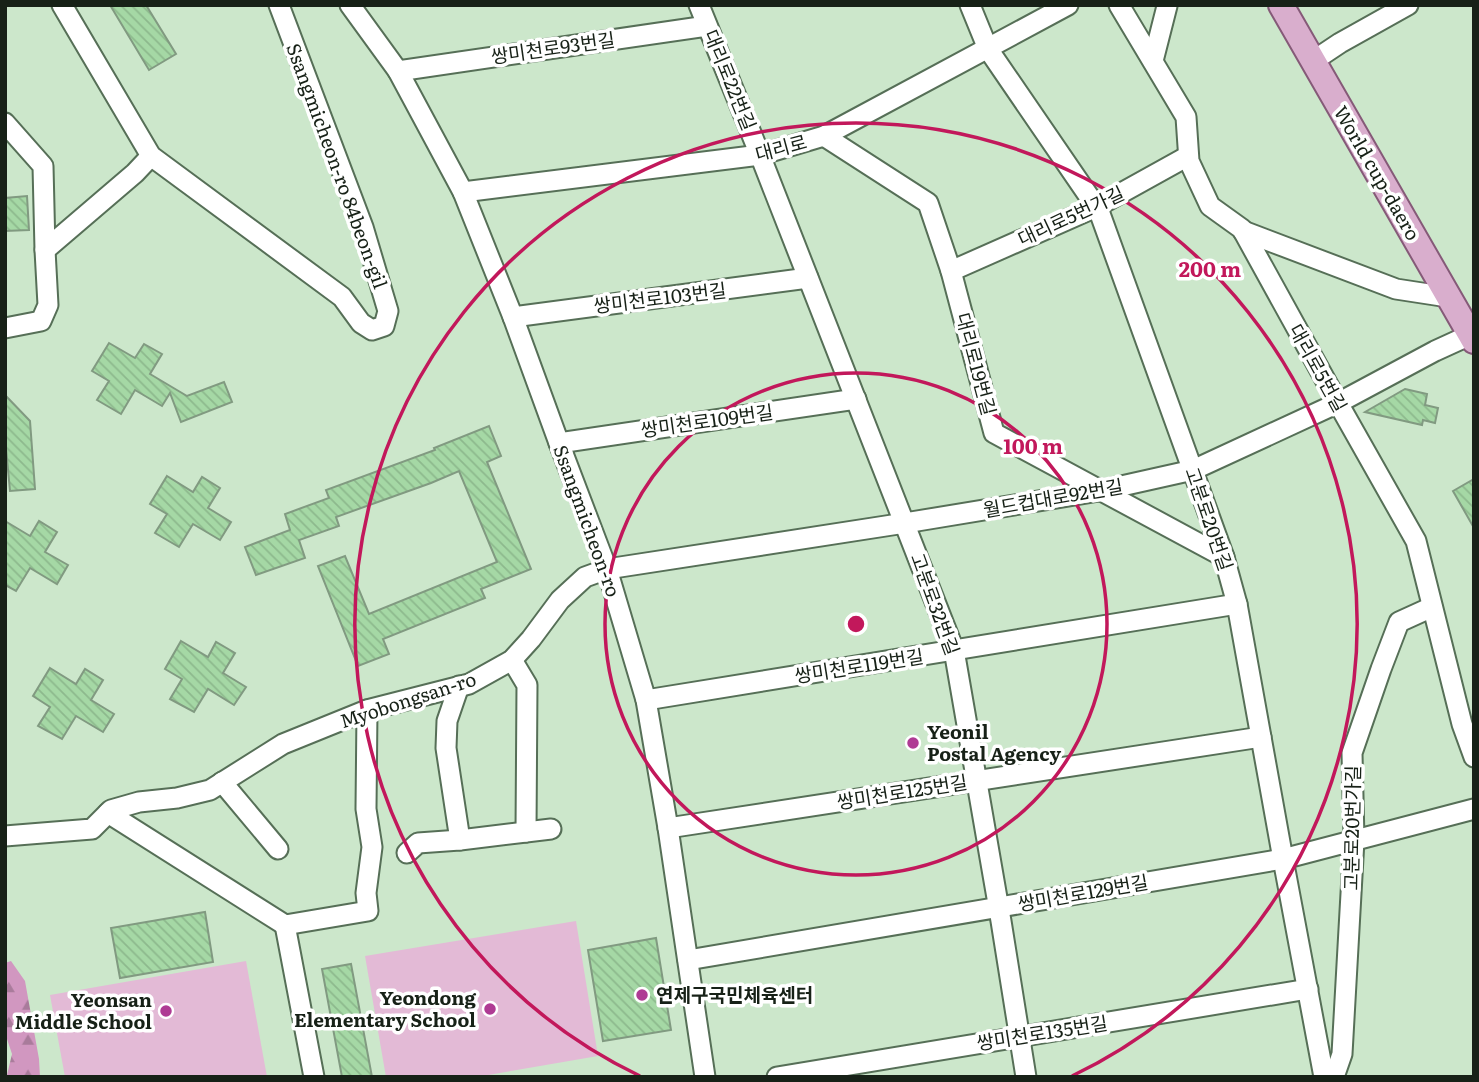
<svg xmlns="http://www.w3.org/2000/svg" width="1479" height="1082" font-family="Literata,'Noto Sans KR',serif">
  <defs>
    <pattern id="forest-firs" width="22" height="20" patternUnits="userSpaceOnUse" patternTransform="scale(1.75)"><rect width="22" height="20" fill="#d197c0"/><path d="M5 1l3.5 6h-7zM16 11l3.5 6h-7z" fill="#a97b9b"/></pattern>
    <pattern id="building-back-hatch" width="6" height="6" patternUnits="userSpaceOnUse" patternTransform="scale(1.75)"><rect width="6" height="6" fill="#a5d8a5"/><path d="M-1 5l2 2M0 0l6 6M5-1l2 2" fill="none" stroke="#8db98d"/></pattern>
  </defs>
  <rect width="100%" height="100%" fill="#cce7cb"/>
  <g fill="#e3bad6">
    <polygon points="576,921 598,1056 477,1077 386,1077 365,956"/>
    <polygon points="246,961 267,1077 65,1077 50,995"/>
  </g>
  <polygon fill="url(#forest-firs)" points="11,961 25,981 39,1059 40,1077 5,1077 7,1075 12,1054 5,1033 5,963"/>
  <g fill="url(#building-back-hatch)" stroke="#819a81" stroke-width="2">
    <polygon points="110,5 146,5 176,54 149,70"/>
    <polygon points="27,196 29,230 5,231 5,198"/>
    <polygon points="109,343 135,358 144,344 162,354 150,374 187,396 224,382 232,402 181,422 170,393 162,406 135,390 121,414 97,400 109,381 92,371"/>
    <polygon points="1405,389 1427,394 1425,405 1438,408 1435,423 1423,420 1422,425 1365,412"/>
    <polygon points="5,395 30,421 35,489 10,491 5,438"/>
    <polygon points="489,426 501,456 487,462 531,569 481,589 485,598 383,639 389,654 358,666 318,566 345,556 369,614 497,562 459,471 431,483 336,517 339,526 299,540 305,558 256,575 245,547 290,530 285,514 329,498 326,490 435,450 434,448"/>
    <polygon points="167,476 193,492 202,477 220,488 208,508 231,522 220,540 193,524 179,547 155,533 167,514 150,504"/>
    <polygon points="1474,479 1474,528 1453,491"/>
    <polygon points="5,521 30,536 39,521 57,532 45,552 68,565 57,584 30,568 16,591 5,585"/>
    <polygon points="181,641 208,657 216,642 235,653 223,673 246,687 234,705 208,689 194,712 170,699 182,679 165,669"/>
    <polygon points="50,668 76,684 85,669 103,680 91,700 114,714 103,732 76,716 62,739 38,726 50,707 33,696"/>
    <polygon points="205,912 213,962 120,978 111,928"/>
    <polygon points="656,938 671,1030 603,1041 588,950"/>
    <polygon points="351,964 372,1077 342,1077 322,969"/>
  </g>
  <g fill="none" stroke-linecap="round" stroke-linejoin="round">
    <defs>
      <g id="minor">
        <polyline points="62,5 151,156 342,297 361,323 372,330 384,326 388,311 363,227 279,5"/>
        <polyline points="350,5 398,71 463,192 513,317 559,443 607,569 646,700 668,828 705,1077"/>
        <polyline points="699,5 760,155 954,650 1001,921 1026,1077"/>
        <polyline points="970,5 988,49 1099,211 1224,557 1237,604 1283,859 1324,1077"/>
        <polyline points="1119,5 1186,117 1189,161 1210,206 1242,229 1338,403 1416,541 1462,724 1474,757"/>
        <polyline points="1153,61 1167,6 1166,5"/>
        <polyline points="1313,61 1340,43 1408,5"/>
        <polyline points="398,71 707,26"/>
        <polyline points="5,123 43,166 45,250 48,305 41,321 5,328"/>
        <polyline points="824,136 928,203 951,271 994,433 1224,557"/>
        <polyline points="463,192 760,155 824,136 1068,5"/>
        <polyline points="1243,231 1396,289 1448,297"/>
        <polyline points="45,250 135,173 151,156"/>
        <polyline points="951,271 1096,207 1188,156"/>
        <polyline points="513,317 808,278"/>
        <polyline points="559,443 856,399"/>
        <polyline points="459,686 447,721 446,748 460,840"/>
        <polyline points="646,700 1237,604"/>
        <polyline points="222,782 278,849"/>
        <polyline points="108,813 285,925 368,911 366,893 372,847 366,809 367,710"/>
        <polyline points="668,828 1261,737"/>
        <polyline points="526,832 551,829"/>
        <polyline points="5,836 92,829 111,810 139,802 177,798 210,790 283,744 367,710 469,684 512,660 531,639 560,600 585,577 607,569 905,523 1099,491 1193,470 1338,403 1435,351 1470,335"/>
        <polyline points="407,853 418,843 460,840 526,832 527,685 512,660"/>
        <polyline points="285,925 314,1077"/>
        <polyline points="688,960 1283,859 1474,809"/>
        <polyline points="777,1077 1308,989"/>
        <polyline points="1334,1077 1342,1054 1354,840 1352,753 1381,669 1399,622 1432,607"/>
      </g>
      <polyline id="major" points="1281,5 1474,341"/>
    </defs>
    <use href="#minor" stroke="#566f57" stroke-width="23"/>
    <use href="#major" stroke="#855a78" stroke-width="28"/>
    <use href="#minor" stroke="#fff" stroke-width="19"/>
    <use href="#major" stroke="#d9aecd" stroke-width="24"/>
  </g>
  <g fill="none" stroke="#c2185b" stroke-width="3.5">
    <circle cx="856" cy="624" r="251"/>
    <path d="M640 1076A501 501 0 1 1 1072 1076"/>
  </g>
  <g fill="#af3b94" stroke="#fff" stroke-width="2.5">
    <circle cx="913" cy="743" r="7"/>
    <circle cx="642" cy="995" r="7"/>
    <circle cx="490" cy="1009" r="7"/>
    <circle cx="166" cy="1011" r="7"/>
  </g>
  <g text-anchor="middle" stroke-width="7" stroke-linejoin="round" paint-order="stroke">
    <g font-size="19" fill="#172117" stroke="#fff">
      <text transform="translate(553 48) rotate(-8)" y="7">쌍미천로93번길</text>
      <text transform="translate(730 80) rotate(68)" y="7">대리로22번길</text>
      <text transform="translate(781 148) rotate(-15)" y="7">대리로</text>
      <text transform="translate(337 166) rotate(70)" y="7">Ssangmicheon-ro 84beon-gil</text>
      <text transform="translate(1377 173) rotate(60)" y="7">World cup-daero</text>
      <text transform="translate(1071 216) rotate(-25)" y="7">대리로5번가길</text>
      <text transform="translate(660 298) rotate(-7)" y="7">쌍미천로103번길</text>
      <text transform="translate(976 364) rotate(75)" y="7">대리로19번길</text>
      <text transform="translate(1318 368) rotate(61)" y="7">대리로5번길</text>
      <text transform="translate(707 421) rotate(-8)" y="7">쌍미천로109번길</text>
      <text transform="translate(1053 498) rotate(-10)" y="7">월드컵대로92번길</text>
      <text transform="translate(1209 519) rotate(71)" y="7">고분로20번길</text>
      <text transform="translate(587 521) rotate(70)" y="7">Ssangmicheon-ro</text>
      <text transform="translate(935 604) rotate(70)" y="7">고분로32번길</text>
      <text transform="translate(859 666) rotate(-9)" y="7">쌍미천로119번길</text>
      <text transform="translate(408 700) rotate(-18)" y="7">Myobongsan-ro</text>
      <text transform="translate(902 792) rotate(-9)" y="7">쌍미천로125번길</text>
      <text transform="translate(1352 828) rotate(-89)" y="7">고분로20번가길</text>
      <text transform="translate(1083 893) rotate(-10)" y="7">쌍미천로129번길</text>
      <text transform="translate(1042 1033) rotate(-9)" y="7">쌍미천로135번길</text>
    </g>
    <g font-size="19" font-weight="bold" fill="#172117" stroke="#fff" text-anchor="start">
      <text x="927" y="739">Yeonil<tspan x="927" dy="22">Postal Agency</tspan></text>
      <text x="656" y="1002">연제구국민체육센터</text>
      <text x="476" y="1005" text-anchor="end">Yeondong<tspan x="476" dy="22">Elementary School</tspan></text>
      <text x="152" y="1007" text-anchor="end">Yeonsan<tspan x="152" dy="22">Middle School</tspan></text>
    </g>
  </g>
  <circle cx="856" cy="624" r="10" fill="#c2185b" stroke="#fff" stroke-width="3.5"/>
  <g font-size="21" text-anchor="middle" font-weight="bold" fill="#c2185b" stroke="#fff" stroke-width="7" stroke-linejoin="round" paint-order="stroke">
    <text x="1210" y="277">200 m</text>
    <text x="1033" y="454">100 m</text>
  </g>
  <rect width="1479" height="1082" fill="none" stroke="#172117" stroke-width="14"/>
</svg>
